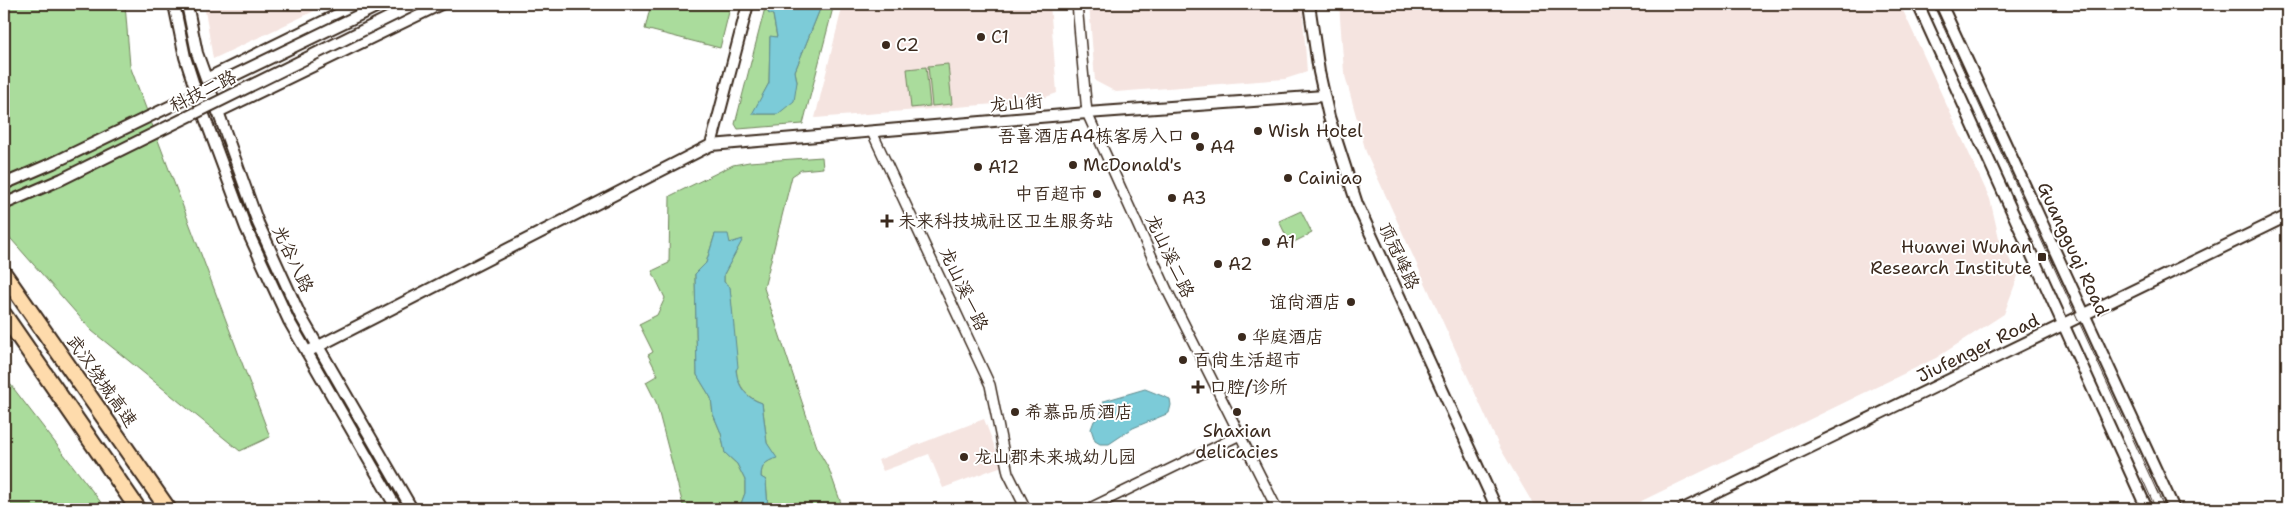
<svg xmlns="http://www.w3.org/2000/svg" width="2291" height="513" font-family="'Shantell Sans','LXGW WenKai TC',sans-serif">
  <rect width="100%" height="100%" fill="#fff"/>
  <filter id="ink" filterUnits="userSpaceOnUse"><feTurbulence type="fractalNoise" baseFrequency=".02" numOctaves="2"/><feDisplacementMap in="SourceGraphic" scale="10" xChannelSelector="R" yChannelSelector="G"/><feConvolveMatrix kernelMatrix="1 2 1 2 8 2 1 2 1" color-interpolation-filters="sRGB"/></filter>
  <g filter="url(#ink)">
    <g fill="#f5e4e0">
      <polygon points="204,4 329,4 213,59"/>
      <polygon points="843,4 1050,4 1057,93 1035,101 815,118"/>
      <polygon points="1089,4 1302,4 1307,72 1285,79 1116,92 1095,81"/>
      <polygon points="1339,4 1900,4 1990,199 1999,238 2018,276 2004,314 1936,358 1625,509 1536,509 1499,446 1366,152 1344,72"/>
      <polygon points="984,419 1002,466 943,488 929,454 883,471 878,460"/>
    </g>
    <g fill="#aadc9c" stroke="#72835d">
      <polygon points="4,4 125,4 130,66 270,437 240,451 92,331 4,231"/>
      <polygon points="651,4 731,4 720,48 645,29"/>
      <polygon points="766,4 771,4 768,13 773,15 777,38 770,37 769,83 753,114 778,114 797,82 795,71 822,4 834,4 803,124 738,129 735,124"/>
      <polygon points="948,64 952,104 932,106 928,66"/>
      <polygon points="926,67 930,106 911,108 907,69"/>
      <path d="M822,157L823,168L801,170L792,176L764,288L818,450L829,469L843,509H768L766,480L761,477C761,465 766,461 776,458L767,443L762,403C748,398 743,391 737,378L730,288L724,282V274L742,240L729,243L715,234L706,263L695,274L697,375L711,398L713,414L721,433L725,453L737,464L745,480V493L739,509H684L656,402L646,382L658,375L648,355L653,352L639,324L657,315L665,298L652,271L669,263L670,196L733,165L749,162Z"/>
      <polygon points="1301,211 1312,233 1290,244 1279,221"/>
      <polygon points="4,376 106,509 4,509"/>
    </g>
    <g fill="#7bcbd8" stroke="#618b8e">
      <polygon points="771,4 822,4 795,71 797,82 794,101 778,114 752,114 769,83 770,36 777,37 773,15 768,13"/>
      <path d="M715,234H728L730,243L743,239L724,274V282L730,287L738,367L736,370C738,387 746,398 762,403L767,443L777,458C766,461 761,465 761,477L766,480L768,509H739L745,493V480L737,464L725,453L721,433L713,414L711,398L697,375L695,274L706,263Z"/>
      <polygon points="1145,389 1170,399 1171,405 1169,413 1133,428 1109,444 1100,444 1095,441 1091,429 1094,421 1100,417 1104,401"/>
    </g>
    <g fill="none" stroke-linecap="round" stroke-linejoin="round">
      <defs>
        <g id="minor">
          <polyline points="1077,4 1087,113 1167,290 1277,509"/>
          <polyline points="872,132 990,385 1008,473 1026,509"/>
          <polyline points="1088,509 1240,435"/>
        </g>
        <g id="tertiary">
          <polyline points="174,4 185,57 202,110 246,228 289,321 397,509"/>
          <polyline points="187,4 197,53 258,223 300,315 412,509"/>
          <polyline points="1309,4 1319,72 1329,117 1357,204 1497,509"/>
          <polyline points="1918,4 2147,509"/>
          <polyline points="1941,4 2174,509"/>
          <polyline points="206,79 359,4"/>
          <polyline points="218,112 441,4"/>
          <polyline points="711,145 748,4"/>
          <polyline points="307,352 711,145 1087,113 1324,96"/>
          <polyline points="1683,509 2287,216"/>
        </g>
        <g id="motorway">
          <polyline points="4,274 168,509"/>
          <polyline points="4,315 138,509"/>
        </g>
      </defs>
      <use href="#minor" stroke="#3b2a1e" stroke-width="12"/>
      <use href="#tertiary" stroke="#3b2a1e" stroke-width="14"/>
      <use href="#motorway" stroke="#3b2a1e" stroke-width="19"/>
      <use href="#minor" stroke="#fff" stroke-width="9"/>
      <use href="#tertiary" stroke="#fff" stroke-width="10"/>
      <use href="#motorway" stroke="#fedbac" stroke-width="15"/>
      <g stroke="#3b2a1e" stroke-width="1">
        <polyline points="1933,4 2165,509"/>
        <polyline points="2142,478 2156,509"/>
      </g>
      <defs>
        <g id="tertiary-bridge">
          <polyline points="4,184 53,163 382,4"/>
          <polyline points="4,204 62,179 416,4"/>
        </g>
      </defs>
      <use href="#tertiary-bridge" stroke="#3b2a1e" stroke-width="14" stroke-linecap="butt"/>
      <use href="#tertiary-bridge" stroke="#fff" stroke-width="10"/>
    </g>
  </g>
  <g fill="#3b2a1e" stroke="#fff" stroke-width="2">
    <circle cx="981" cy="37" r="5"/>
    <circle cx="886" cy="45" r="5"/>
    <circle cx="1258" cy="131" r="5"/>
    <circle cx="1195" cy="136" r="5"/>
    <circle cx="1200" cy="147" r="5"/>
    <circle cx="1073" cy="165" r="5"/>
    <circle cx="978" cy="167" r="5"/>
    <circle cx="1288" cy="178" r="5"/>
    <circle cx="1097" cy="194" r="5"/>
    <circle cx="1172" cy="198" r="5"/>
    <path d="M884.5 213.5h5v5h5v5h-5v5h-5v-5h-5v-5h5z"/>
    <circle cx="1266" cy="242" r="5"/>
    <rect x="2037" y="252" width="10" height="10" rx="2.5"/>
    <circle cx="1218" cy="264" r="5"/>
    <circle cx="1351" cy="302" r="5"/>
    <circle cx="1242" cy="337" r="5"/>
    <circle cx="1183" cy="360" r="5"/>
    <path d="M1195.5 379.5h5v5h5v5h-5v5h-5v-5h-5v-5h5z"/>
    <circle cx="1015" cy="412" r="5"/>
    <circle cx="1237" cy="412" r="5"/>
    <circle cx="964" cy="457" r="5"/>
  </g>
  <g text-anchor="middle" stroke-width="4" stroke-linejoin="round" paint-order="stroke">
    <g font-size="18" fill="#3b2a1e" stroke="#fff" text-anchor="start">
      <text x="991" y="43">C1</text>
      <text x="896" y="51">C2</text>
      <text x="1268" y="137">Wish Hotel</text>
      <text x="1185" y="142" text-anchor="end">吾喜酒店A4栋客房入口</text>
      <text x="1210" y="153">A4</text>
      <text x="1083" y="171">McDonald's</text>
      <text x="988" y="173">A12</text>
      <text x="1298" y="184">Cainiao</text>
      <text x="1087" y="200" text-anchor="end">中百超市</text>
      <text x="1182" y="204">A3</text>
      <text x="898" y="227">未来科技城社区卫生服务站</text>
      <text x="1276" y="248">A1</text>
      <text x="2032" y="253" text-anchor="end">Huawei Wuhan<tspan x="2032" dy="21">Research Institute</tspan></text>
      <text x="1228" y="270">A2</text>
      <text x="1341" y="308" text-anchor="end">谊尚酒店</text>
      <text x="1252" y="343">华庭酒店</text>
      <text x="1193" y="366">百尚生活超市</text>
      <text x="1209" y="393">口腔/诊所</text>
      <text x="1025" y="418">希慕品质酒店</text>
      <text x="1237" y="437" text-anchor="middle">Shaxian<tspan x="1237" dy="21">delicacies</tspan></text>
      <text x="974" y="463">龙山郡未来城幼儿园</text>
    </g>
    <g font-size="18" fill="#3b2a1e" stroke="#fff">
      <text transform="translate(203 91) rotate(-26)" y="6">科技二路</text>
      <text transform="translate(1016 103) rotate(-5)" y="6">龙山街</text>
      <text transform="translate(2073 249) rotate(65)" y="6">Guangguqi Road</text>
      <text transform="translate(1170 256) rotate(65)" y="6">龙山溪二路</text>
      <text transform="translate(1399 256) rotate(65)" y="6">顶冠峰路</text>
      <text transform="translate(293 259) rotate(65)" y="6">光谷八路</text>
      <text transform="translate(964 289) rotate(65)" y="6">龙山溪一路</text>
      <text transform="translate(1978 348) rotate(-26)" y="6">Jiufenger Road</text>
      <text transform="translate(102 381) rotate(55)" y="6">武汉绕城高速</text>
    </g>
  </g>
  <rect width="2291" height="513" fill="none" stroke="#fff" stroke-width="20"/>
  <rect x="10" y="10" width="2271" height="493" fill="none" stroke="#3b2a1e" stroke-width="2" filter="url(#ink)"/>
</svg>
